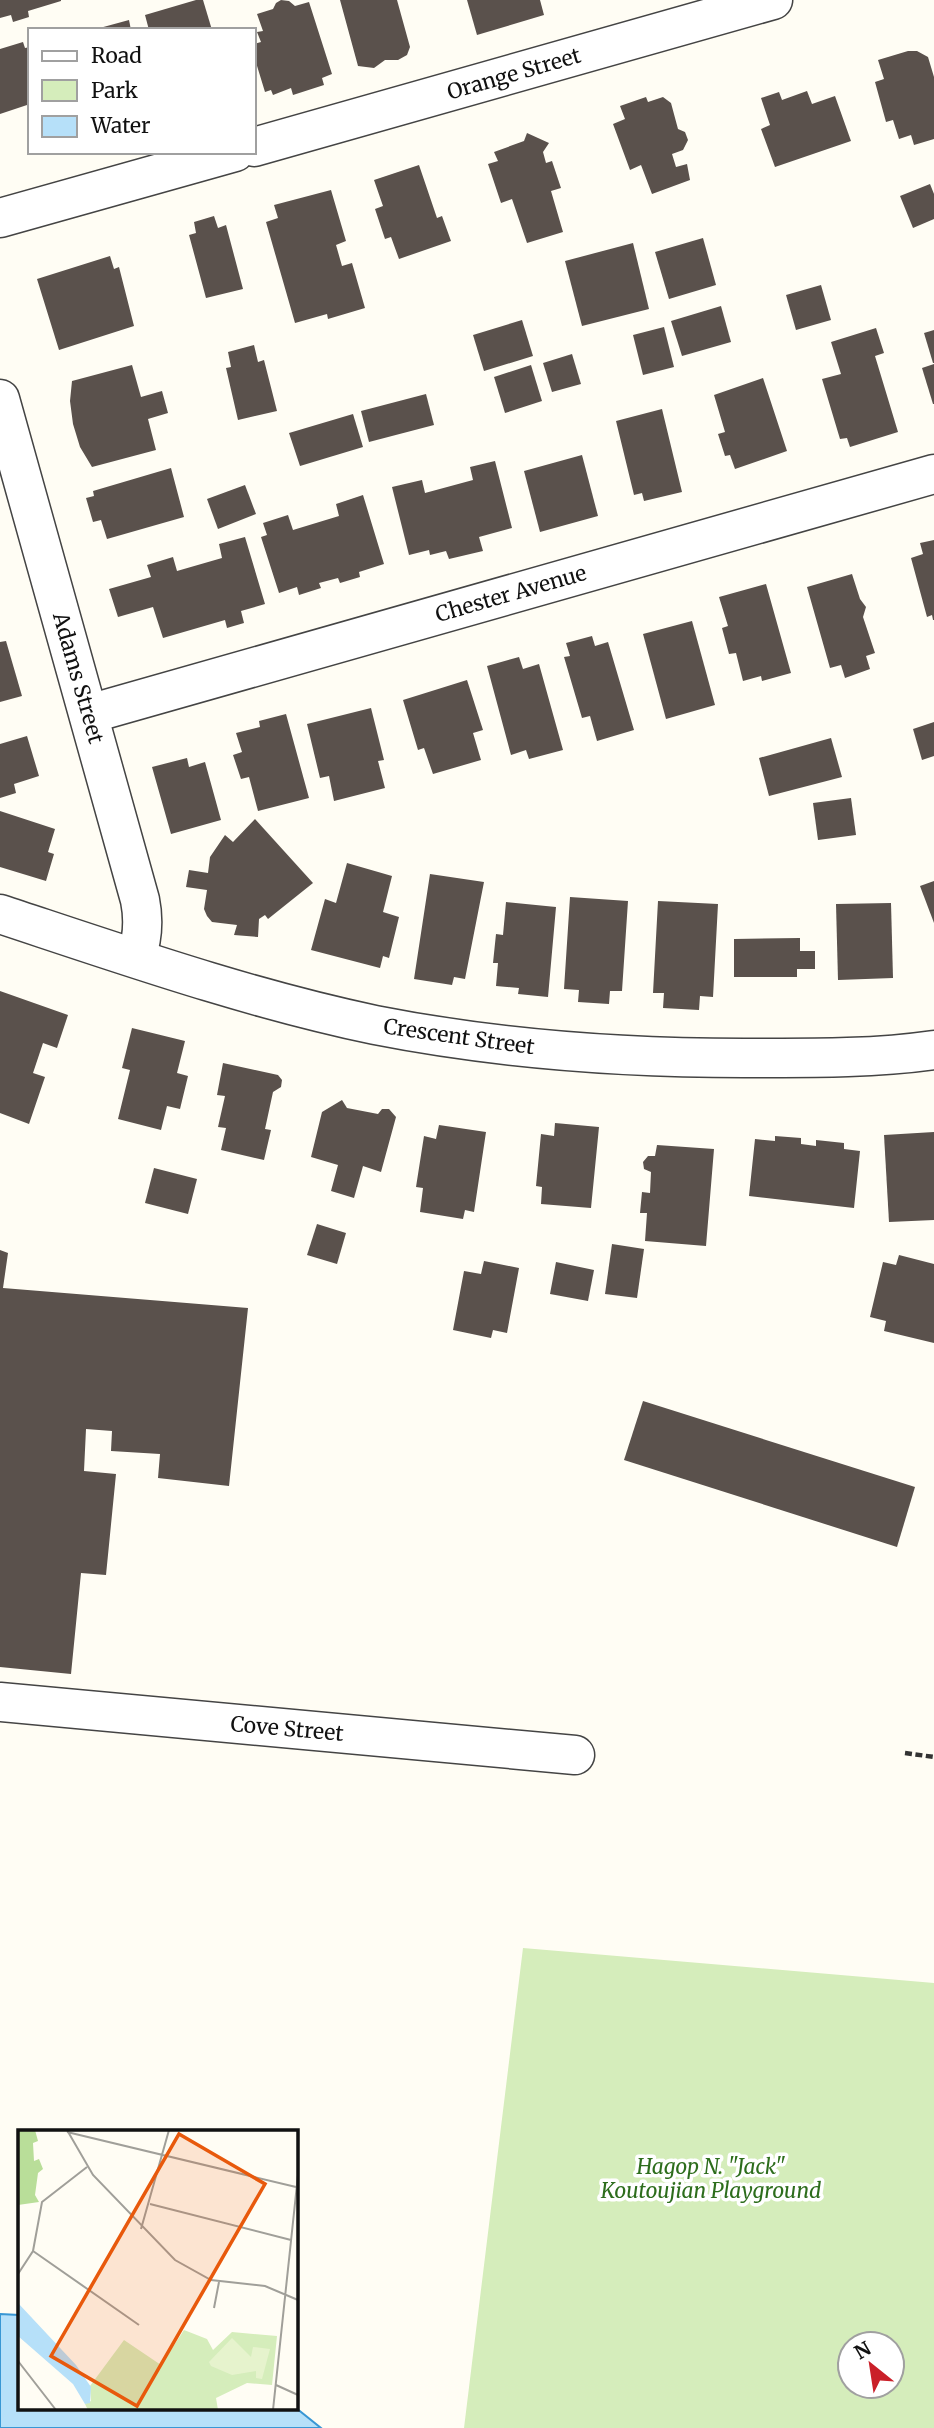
<svg xmlns="http://www.w3.org/2000/svg" width="934" height="2428" font-family="Merriweather,serif">
  <rect width="100%" height="100%" fill="#fffdf4"/>
  <path fill="#d5edbb" fill-rule="evenodd" d="M523,1948L934,1983V2428H464ZM850,2344H892V2386H850Z"/>
  <polygon fill="#b6e0f9" stroke="#3997d4" stroke-width="2" points="0,2314 19,2315 19,2409 296,2408 321,2428 0,2428"/>
  <g fill="#5a514c">
    <polygon points="0,0 61,0 61,1 28,11 29,17 13,22 11,15 0,18"/>
    <polygon points="196,0 203,0 212,30 149,30 145,15"/>
    <polygon points="281,0 289,1 295,6 309,2 332,74 322,78 324,85 293,95 291,88 273,95 271,90 265,92 254,56 254,44 261,42 257,32 263,31 257,14 273,9 276,3"/>
    <polygon points="340,0 397,0 410,47 407,55 398,60 385,60 374,68 358,66"/>
    <polygon points="467,0 540,0 544,15 477,35"/>
    <polygon points="129,20 131,30 97,30 96,29"/>
    <polygon points="23,42 25,48 30,47 30,104 0,114 0,49"/>
    <polygon points="908,51 917,51 928,57 934,77 934,139 914,145 911,135 899,139 893,120 886,122 875,82 884,79 878,60"/>
    <polygon points="807,91 812,104 835,96 851,141 775,167 761,129 770,125 761,98 779,92 782,100"/>
    <polygon points="646,97 648,102 663,97 671,103 678,129 685,132 688,140 683,150 672,154 676,167 687,164 690,180 652,194 641,165 630,170 613,124 625,119 620,106"/>
    <polygon points="527,133 549,143 543,152 546,163 552,161 561,188 551,191 563,232 527,243 512,199 501,203 488,164 498,161 494,152 524,141"/>
    <polygon points="419,165 437,218 442,216 451,241 399,259 391,237 385,239 375,209 383,206 374,180"/>
    <polygon points="930,184 934,194 934,219 913,228 900,196"/>
    <polygon points="331,190 346,241 336,245 342,266 352,263 365,308 328,319 327,314 295,323 266,222 278,218 274,205"/>
    <polygon points="214,216 218,228 226,225 243,289 206,298 189,235 196,233 194,222"/>
    <polygon points="703,238 716,285 669,299 655,252"/>
    <polygon points="633,243 649,309 582,326 565,261"/>
    <polygon points="110,256 114,269 119,267 134,326 59,350 37,279"/>
    <polygon points="821,285 831,320 796,330 786,295"/>
    <polygon points="721,306 731,342 682,356 671,321"/>
    <polygon points="522,320 533,356 484,371 473,335"/>
    <polygon points="664,327 674,367 643,375 633,335"/>
    <polygon points="876,328 884,353 875,356 898,432 850,447 847,438 840,439 822,379 841,374 831,342"/>
    <polygon points="934,330 934,363 933,363 924,333"/>
    <polygon points="254,345 258,362 264,360 277,411 238,420 226,368 231,367 228,352"/>
    <polygon points="572,354 581,384 552,392 543,363"/>
    <polygon points="934,364 934,404 933,404 922,368"/>
    <polygon points="132,365 141,397 162,391 168,413 148,419 156,450 92,467 80,447 73,424 70,401 72,381"/>
    <polygon points="531,365 542,401 505,413 494,377"/>
    <polygon points="763,378 787,451 735,469 730,455 725,456 718,434 725,432 714,395"/>
    <polygon points="426,394 434,425 369,442 361,411"/>
    <polygon points="662,409 682,492 644,501 642,493 634,495 616,421"/>
    <polygon points="353,414 363,447 300,466 289,433"/>
    <polygon points="582,455 598,516 540,532 524,471"/>
    <polygon points="495,461 512,528 479,537 483,551 449,559 446,551 430,555 429,550 409,555 392,487 422,480 425,493 473,480 470,467"/>
    <polygon points="171,468 184,517 107,539 101,520 93,522 86,498 94,496 93,491"/>
    <polygon points="245,485 256,514 218,529 207,499"/>
    <polygon points="363,495 384,564 359,572 360,577 340,583 338,578 319,583 321,588 299,595 297,587 279,593 261,537 267,535 263,523 288,515 293,530 339,516 336,504"/>
    <polygon points="245,537 265,604 241,611 244,623 227,628 225,620 163,638 153,607 118,617 109,589 151,577 147,565 173,557 177,571 222,558 219,544"/>
    <polygon points="934,540 934,620 933,620 932,615 927,617 911,558 923,554 920,543"/>
    <polygon points="852,574 860,599 866,607 863,617 875,653 866,656 870,669 845,678 841,665 830,668 807,587"/>
    <polygon points="766,584 791,673 762,681 761,676 743,681 736,653 729,654 722,628 728,626 719,597"/>
    <polygon points="692,621 715,705 666,719 643,634"/>
    <polygon points="592,636 595,646 608,642 634,730 597,741 590,716 582,718 564,657 570,656 566,643"/>
    <polygon points="6,641 22,696 0,702 0,642"/>
    <polygon points="519,657 523,669 539,664 563,750 529,759 526,750 511,755 487,666"/>
    <polygon points="467,680 483,730 473,733 481,760 433,774 424,748 418,750 403,700"/>
    <polygon points="371,708 384,760 378,761 385,788 334,801 329,776 320,778 307,724"/>
    <polygon points="286,714 309,798 258,811 249,777 241,779 233,755 242,752 236,733 260,727 259,721"/>
    <polygon points="934,722 934,756 922,760 913,729"/>
    <polygon points="27,736 39,776 14,784 16,793 0,798 0,744"/>
    <polygon points="831,738 842,777 769,796 759,758"/>
    <polygon points="187,758 189,767 205,762 221,820 171,834 152,767"/>
    <polygon points="851,798 856,835 818,840 813,803"/>
    <polygon points="0,811 55,829 48,852 54,854 46,881 0,867"/>
    <polygon points="255,819 313,883 268,919 265,915 259,919 258,937 234,935 237,925 212,922 207,916 204,909 207,890 186,887 189,870 208,873 210,857 225,835 233,842"/>
    <polygon points="347,863 392,876 383,912 399,917 389,958 383,956 380,968 311,950 325,899 336,903"/>
    <polygon points="430,874 484,882 465,979 454,977 452,985 414,979"/>
    <polygon points="934,881 934,923 920,886"/>
    <polygon points="570,897 628,901 622,991 610,991 609,1004 578,1002 579,990 564,989"/>
    <polygon points="658,901 718,904 713,997 700,996 699,1010 663,1008 664,993 653,993"/>
    <polygon points="506,902 556,907 548,997 518,994 519,988 496,986 498,963 493,963 496,934 503,935"/>
    <polygon points="891,903 893,978 838,980 836,904"/>
    <polygon points="800,938 800,951 815,951 815,969 797,969 797,977 734,977 734,939"/>
    <polygon points="0,991 68,1015 57,1048 43,1043 33,1073 45,1077 29,1124 0,1113"/>
    <polygon points="132,1028 185,1041 177,1073 188,1076 180,1109 167,1106 161,1130 118,1119 130,1070 122,1068"/>
    <polygon points="223,1063 278,1075 282,1080 281,1087 273,1092 265,1129 271,1130 264,1160 221,1150 226,1128 218,1127 225,1096 217,1095"/>
    <polygon points="342,1100 347,1108 378,1114 382,1109 389,1109 396,1117 381,1172 363,1166 354,1198 331,1191 338,1165 311,1157 322,1112"/>
    <polygon points="555,1123 599,1127 591,1208 541,1204 542,1187 536,1186 541,1134 554,1136"/>
    <polygon points="439,1125 486,1132 474,1212 465,1210 463,1219 420,1212 423,1188 416,1187 424,1136 436,1139"/>
    <polygon points="934,1132 934,1220 889,1222 884,1135"/>
    <polygon points="775,1136 801,1138 801,1144 816,1146 816,1140 844,1143 844,1149 860,1151 854,1208 749,1196 755,1139 775,1141"/>
    <polygon points="657,1145 714,1149 706,1246 645,1241 647,1213 640,1213 642,1192 650,1193 651,1172 644,1169 643,1162 648,1156 655,1156"/>
    <polygon points="154,1168 197,1179 188,1214 145,1203"/>
    <polygon points="317,1224 346,1233 337,1264 307,1255"/>
    <polygon points="612,1244 644,1249 637,1298 605,1294"/>
    <polygon points="0,1250 8,1253 3,1288 248,1308 229,1486 158,1478 160,1454 111,1451 112,1431 86,1429 84,1471 116,1474 106,1575 81,1573 71,1674 0,1667"/>
    <polygon points="899,1255 934,1264 934,1343 884,1331 886,1321 870,1317 883,1262 896,1265"/>
    <polygon points="484,1261 519,1268 507,1333 493,1330 491,1338 453,1330 464,1271 481,1274"/>
    <polygon points="556,1262 594,1270 588,1301 550,1294"/>
    <polygon points="643,1401 915,1487 897,1547 624,1460"/>
  </g>
  <g fill="none" stroke-linecap="round" stroke-linejoin="round">
    <defs>
      <g id="minor">
        <polyline points="254,147 773,0"/>
        <polyline points="0,218 235,152"/>
        <path d="M0,399L140,900C144,920 143,938 136,958"/>
        <polyline points="89,714 934,474"/>
        <path d="M0,914C124,955 247,998 375,1025C497,1049 620,1058 744,1058C807,1058 871,1059 934,1050"/>
        <polyline points="0,1702 575,1755"/>
      </g>
    </defs>
    <use href="#minor" stroke="#444" stroke-width="41"/>
    <polyline stroke="#333" stroke-width="4.5" stroke-dasharray="7 3.5" stroke-linecap="butt" points="905,1753 934,1757"/>
    <use href="#minor" stroke="#fff" stroke-width="38"/>
  </g>
  <g text-anchor="middle" stroke-width="7" stroke-linejoin="round" paint-order="stroke">
    <g font-size="21" fill="#111" stroke="#fff">
      <text transform="translate(514 74) rotate(-16)" y="7">Orange Street</text>
      <text transform="translate(511 594) rotate(-16)" y="7">Chester Avenue</text>
      <text transform="translate(78 678) rotate(74)" y="7">Adams Street</text>
      <text transform="translate(459 1037) rotate(8)" y="7">Crescent Street</text>
      <text transform="translate(287 1729) rotate(5)" y="7">Cove Street</text>
    </g>
    <g font-size="21" font-style="italic" fill="#2d6d1c" stroke="#fff">
      <text x="711" y="2174">Hagop N. "Jack"<tspan x="711" dy="24">Koutoujian Playground</tspan></text>
    </g>
  </g>
  <g transform="translate(18 2130)">
    <rect width="280" height="280" fill="#fffdf4"/>
    <path d="M166,200L189,209L195,220L214,202L259,206L254,255L229,253L198,268L200,280H70L67,274L73,271L72,256L106,210L143,235Z" fill="#d5edbb"/>
    <path d="M0,0H17L20,11L15,13L16,31L21,29L25,39L20,43L17,65L21,72L0,75Z" fill="#b9de99"/>
    <path d="M214,208L233,227L235,217L252,219L244,249L238,248V241L214,245L193,236L191,232Z" fill="#e6f3cd"/>
    <path d="M0,173L58,235L73,257L72,273L67,274L55,254L0,206Z" fill="#b6e0f9"/>
    <path fill="none" stroke="#a09f99" stroke-width="2" d="M49,0L75,45L157,130L193,150L247,156L280,170M49,2L278,57M132,74L273,110M123,99L151,0M15,121L121,195M0,144L15,121L24,72L69,37M196,178L201,152M0,231L38,280M258,255L280,265M255,280L280,45"/>
    <path fill="#e8590c" fill-opacity="0.15" stroke="#e8590c" stroke-width="3.5" d="M161,4L247,54L119,276L33,226Z"/>
    <rect width="280" height="280" fill="none" stroke="#111" stroke-width="3.5"/>
  </g>
  <rect x="28" y="28" width="228" height="126" fill="#ffffff" stroke="#a0a0a0" stroke-width="2"/>
  <rect x="42" y="51" width="35" height="10" fill="#ffffff" stroke="#a0a0a0" stroke-width="2"/>
  <text x="91" y="63" font-size="21" fill="#111111">Road</text>
  <rect x="42" y="80" width="35" height="21" fill="#d5edbb" stroke="#a0a0a0" stroke-width="2"/>
  <text x="91" y="98" font-size="21" fill="#111111">Park</text>
  <rect x="42" y="116" width="35" height="21" fill="#b6e0f9" stroke="#a0a0a0" stroke-width="2"/>
  <text x="91" y="133" font-size="21" fill="#111111">Water</text>
  <g transform="translate(871 2365) rotate(330)"><circle r="33" fill="#ffffff" stroke="#a0a0a0" stroke-width="2"/>
  <path d="M0-5L12 26L0 18L-12 26Z" fill="#ca2029"/>
  <text y="-10" font-size="19" font-weight="bold" text-anchor="middle" fill="#111111">N</text>
  </g>
</svg>
